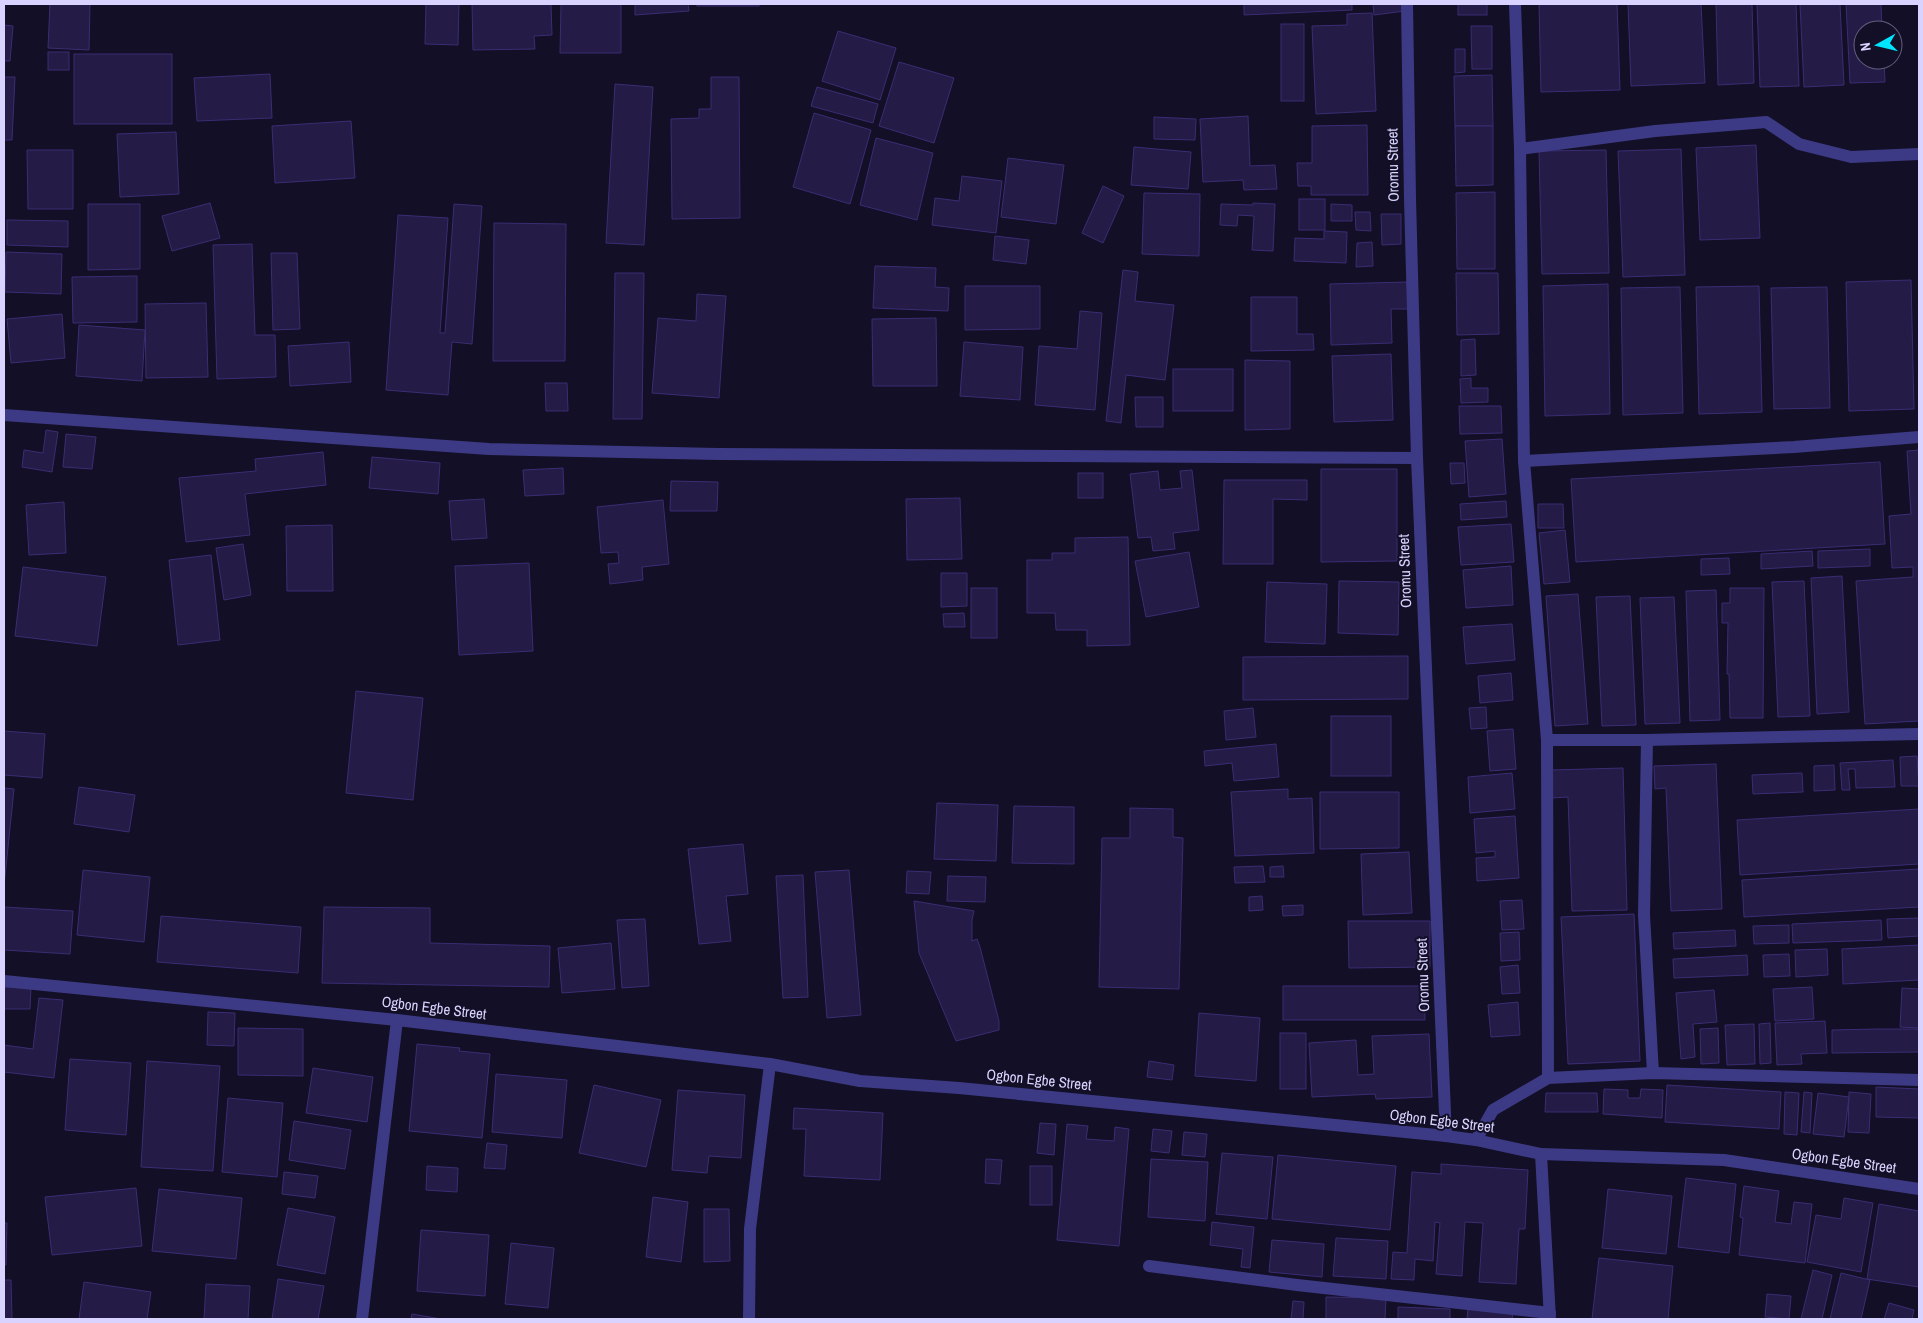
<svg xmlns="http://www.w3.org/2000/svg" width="1923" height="1323" font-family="'Archivo Narrow',sans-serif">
  <rect width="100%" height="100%" fill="#130f26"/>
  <g fill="#241b47" stroke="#3b2d73">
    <polygon points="50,4 90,4 89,50 48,48"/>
    <polygon points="426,4 459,4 458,45 425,44"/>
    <polygon points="472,4 551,4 552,35 534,36 535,49 473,50"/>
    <polygon points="561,4 621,4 621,53 560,53"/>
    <polygon points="635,4 688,4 689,11 635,15"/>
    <rect x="697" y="4" width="62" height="2"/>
    <polygon points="1244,4 1352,4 1352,10 1244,15"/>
    <polygon points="1373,4 1404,4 1405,11 1374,15"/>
    <rect x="1458" y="4" width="29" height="11"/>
    <polygon points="1539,4 1617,4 1620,90 1541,92"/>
    <polygon points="1628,4 1701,4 1705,83 1631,86"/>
    <polygon points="1716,4 1752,4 1754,83 1718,85"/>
    <polygon points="1757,4 1796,4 1799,86 1760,87"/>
    <polygon points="1800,4 1840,4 1844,85 1804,87"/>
    <polygon points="1846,4 1881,4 1882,30 1863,30 1863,60 1884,60 1885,82 1850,83"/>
    <polygon points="1372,13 1376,111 1316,114 1312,26 1347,25 1347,14"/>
    <rect x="1281" y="24" width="23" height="77"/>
    <polygon points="4,25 13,26 10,61 4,61"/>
    <polygon points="1471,26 1492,26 1492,69 1472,69"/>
    <polygon points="838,31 896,48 880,100 822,81"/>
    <polygon points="1455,49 1465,49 1465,72 1455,73"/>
    <rect x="48" y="52" width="21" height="18"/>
    <rect x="74" y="54" width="98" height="70"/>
    <polygon points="899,62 954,78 934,143 879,126"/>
    <polygon points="270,74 272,118 197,121 194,78"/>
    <polygon points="1492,75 1493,126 1455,126 1454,76"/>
    <polygon points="4,77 15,77 12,140 4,140"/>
    <polygon points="711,77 739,77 740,218 672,219 671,119 699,118 699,109 711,109"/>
    <polygon points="615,84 653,87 644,245 606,243"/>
    <polygon points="817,87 878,104 873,123 811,106"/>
    <polygon points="814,113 871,130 850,204 793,187"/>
    <polygon points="1248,116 1250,166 1275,165 1277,189 1244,190 1243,180 1203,182 1200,119"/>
    <polygon points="1154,117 1196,119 1195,140 1154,139"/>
    <polygon points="351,121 355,178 275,183 272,126"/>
    <polygon points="1367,125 1368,195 1311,195 1311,186 1298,186 1297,163 1312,163 1312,126"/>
    <polygon points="1455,126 1493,126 1493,185 1456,186"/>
    <polygon points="176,132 179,194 120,197 117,134"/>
    <polygon points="876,138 933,153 917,220 860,205"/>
    <polygon points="1756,145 1760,238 1700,240 1696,148"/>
    <polygon points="1134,147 1191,152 1188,189 1131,185"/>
    <polygon points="1681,149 1685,275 1623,277 1618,151"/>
    <polygon points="27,150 73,150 73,209 28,209"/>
    <polygon points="1606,150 1609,273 1542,274 1539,151"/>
    <polygon points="1008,158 1064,165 1056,224 1001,217"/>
    <polygon points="962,176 1002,181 996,233 932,225 935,198 959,201"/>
    <polygon points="1103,186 1124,196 1103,243 1082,233"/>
    <polygon points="1495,192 1495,269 1457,269 1456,193"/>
    <polygon points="1144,193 1200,194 1199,256 1142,254"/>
    <rect x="1299" y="199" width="26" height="31"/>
    <polygon points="210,203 220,238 172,251 162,216"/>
    <polygon points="1253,203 1275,204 1273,251 1252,250 1254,216 1238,215 1237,226 1220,225 1221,204 1253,205"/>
    <polygon points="88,204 140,204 140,269 88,270"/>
    <polygon points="454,204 482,206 472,344 452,342 448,395 386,390 398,215 448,218 440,333 445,333"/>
    <polygon points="1331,204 1352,205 1352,221 1331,221"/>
    <polygon points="1355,212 1370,212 1371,231 1356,230"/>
    <polygon points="1381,214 1401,214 1401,244 1382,245"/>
    <polygon points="7,220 68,221 68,247 7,245"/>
    <polygon points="494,223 566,224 565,361 493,361"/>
    <polygon points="1324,231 1347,232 1346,263 1294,261 1295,238 1324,239"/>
    <polygon points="995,236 1029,240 1026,264 993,260"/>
    <polygon points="1372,242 1373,266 1356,267 1357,243"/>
    <polygon points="252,244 255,335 275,335 276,377 217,379 213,245"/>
    <polygon points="6,252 62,254 61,294 5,292"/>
    <polygon points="271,253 297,253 300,329 273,330"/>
    <polygon points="875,266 936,268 935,287 949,288 948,311 873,308"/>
    <polygon points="1123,270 1138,272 1135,301 1174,305 1165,380 1126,375 1121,423 1106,421"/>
    <polygon points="615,273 644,273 642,419 613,419"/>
    <polygon points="1456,273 1498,273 1499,334 1457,335"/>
    <polygon points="137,276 137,322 73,323 72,277"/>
    <polygon points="1911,280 1914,409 1849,411 1846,282"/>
    <polygon points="1407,282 1408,309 1391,309 1392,343 1331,345 1330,284"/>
    <polygon points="1608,284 1610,414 1545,416 1543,286"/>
    <polygon points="965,286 1040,286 1040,329 965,330"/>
    <polygon points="1759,286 1762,412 1699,414 1696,287"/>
    <polygon points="1680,287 1683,413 1623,415 1621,288"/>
    <polygon points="1827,287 1830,408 1774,409 1771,288"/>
    <polygon points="697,294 726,296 719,398 652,393 658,318 696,321"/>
    <polygon points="1251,297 1297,297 1297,334 1313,334 1314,350 1251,351"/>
    <polygon points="206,303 208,377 146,378 145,304"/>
    <polygon points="1080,311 1102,313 1095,410 1035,405 1039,346 1077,349"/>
    <polygon points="62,314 65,358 11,363 7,319"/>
    <polygon points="936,318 937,386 873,386 872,319"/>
    <polygon points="79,325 145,330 142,381 76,376"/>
    <polygon points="1475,339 1476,375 1461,376 1461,340"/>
    <polygon points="349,342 351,382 290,386 288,346"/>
    <polygon points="964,342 1023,347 1020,400 960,396"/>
    <polygon points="1391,354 1393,420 1334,422 1332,356"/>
    <polygon points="1245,360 1290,361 1290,429 1245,430"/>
    <rect x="1173" y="369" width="60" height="42"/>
    <polygon points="1471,378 1471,388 1488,388 1488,402 1461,403 1460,379"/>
    <polygon points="545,383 567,383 568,411 546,411"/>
    <polygon points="1135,397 1163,397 1163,427 1136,427"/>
    <polygon points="1459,406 1501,406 1502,433 1460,434"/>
    <polygon points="46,430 58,432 52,472 22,467 24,450 43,453"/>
    <polygon points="66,434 96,437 92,469 63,467"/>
    <polygon points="1502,439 1506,494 1469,497 1465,441"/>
    <polygon points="1919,450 1919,721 1865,724 1856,581 1913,577 1913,567 1892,568 1889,516 1911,514 1907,451"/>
    <polygon points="323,452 326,485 245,494 250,535 186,542 179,478 256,471 255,459"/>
    <polygon points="372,457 440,463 438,494 369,488"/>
    <polygon points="1880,462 1885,544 1576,562 1571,479"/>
    <polygon points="1450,463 1464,463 1465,483 1451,484"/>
    <polygon points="563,468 564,494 525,496 523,470"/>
    <polygon points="1321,469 1397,469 1397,561 1321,562"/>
    <polygon points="1192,470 1199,530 1173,533 1175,549 1153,551 1151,537 1138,538 1130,474 1158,471 1160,490 1182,488 1180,471"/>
    <rect x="1078" y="473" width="25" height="25"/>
    <polygon points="1224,480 1307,480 1307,500 1273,499 1273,564 1223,564"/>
    <polygon points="671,481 718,482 717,511 670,511"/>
    <polygon points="960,498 962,559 907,560 906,499"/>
    <polygon points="484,499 487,538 452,540 449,501"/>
    <polygon points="663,500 669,564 642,567 643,580 610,584 608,564 619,563 618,552 601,553 597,507"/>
    <polygon points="1506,501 1507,517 1461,520 1460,504"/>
    <polygon points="64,502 66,553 29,555 26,505"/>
    <polygon points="1538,504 1563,504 1564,528 1538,528"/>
    <polygon points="1511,524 1514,562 1461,565 1458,527"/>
    <polygon points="332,525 333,591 287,591 286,526"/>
    <polygon points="1565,530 1570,582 1544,584 1539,533"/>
    <polygon points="1128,537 1130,645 1087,646 1087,630 1056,630 1055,613 1027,613 1027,560 1052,560 1052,553 1075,553 1075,538"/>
    <polygon points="243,544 251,595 224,600 216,548"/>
    <polygon points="1870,549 1870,566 1818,568 1818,551"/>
    <polygon points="1812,551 1813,566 1761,569 1761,554"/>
    <polygon points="1189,552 1199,607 1146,617 1135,561"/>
    <polygon points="211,555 220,640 178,645 169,560"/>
    <polygon points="1729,558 1730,574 1701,575 1701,559"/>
    <polygon points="529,563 533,651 459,655 455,566"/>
    <polygon points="1511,566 1513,605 1466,608 1463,570"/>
    <polygon points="23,567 106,577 97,646 15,636"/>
    <polygon points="941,573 967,573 967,606 941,607"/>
    <polygon points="1842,576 1849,712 1817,714 1811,578"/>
    <polygon points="1339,581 1399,582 1398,635 1338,633"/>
    <polygon points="1804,581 1810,716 1778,717 1772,582"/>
    <polygon points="1267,582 1327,584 1325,644 1265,642"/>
    <rect x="971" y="588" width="26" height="50"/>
    <polygon points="1730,588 1764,588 1763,718 1730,718 1729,674 1727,674 1728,623 1722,623 1722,603 1730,603"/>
    <polygon points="1716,590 1720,720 1690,721 1686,591"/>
    <polygon points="1578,594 1588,724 1555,726 1546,596"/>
    <polygon points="1630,596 1636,725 1602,726 1596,597"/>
    <polygon points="1674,597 1680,723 1645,724 1640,598"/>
    <polygon points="964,613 965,627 944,627 943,614"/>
    <polygon points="1512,624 1515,660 1466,664 1463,627"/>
    <polygon points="1408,656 1408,699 1243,700 1243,657"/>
    <polygon points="1511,673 1513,700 1480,703 1478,676"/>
    <polygon points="356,691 423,698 413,800 346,793"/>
    <polygon points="1486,707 1487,728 1471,729 1469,708"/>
    <polygon points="1253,708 1256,737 1226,740 1224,711"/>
    <rect x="1331" y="716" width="60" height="60"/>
    <polygon points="1513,729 1516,769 1490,771 1487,731"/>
    <polygon points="4,731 45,734 42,778 4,775"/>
    <polygon points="1276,744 1279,777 1234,781 1232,763 1205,766 1204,751"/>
    <polygon points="1917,756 1919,786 1901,786 1900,757"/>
    <polygon points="1893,760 1895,787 1856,788 1855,769 1848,769 1850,790 1842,790 1840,763"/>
    <polygon points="1716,764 1722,909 1671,911 1666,788 1655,789 1654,766"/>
    <polygon points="1834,765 1835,790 1814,791 1814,766"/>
    <polygon points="1623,768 1627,910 1572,911 1568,797 1552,798 1551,770"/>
    <polygon points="1512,773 1515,809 1470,813 1468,777"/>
    <polygon points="1802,773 1803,792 1753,794 1752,775"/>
    <polygon points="79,787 135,795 129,832 74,824"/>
    <polygon points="4,788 14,789 4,886"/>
    <polygon points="1288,789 1288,799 1312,798 1314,853 1235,856 1231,792"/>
    <polygon points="1320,792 1399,792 1399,848 1320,849"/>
    <polygon points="937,803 998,805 996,861 934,859"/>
    <polygon points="1014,806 1074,807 1074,864 1012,863"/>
    <polygon points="1130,808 1173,809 1173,837 1183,838 1179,989 1099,987 1102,838 1130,838"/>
    <polygon points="1919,809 1919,864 1740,875 1737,820"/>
    <polygon points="1515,816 1519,878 1477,881 1476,858 1495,857 1495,851 1476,853 1474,819"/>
    <polygon points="743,844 748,894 726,896 731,941 699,944 688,849"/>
    <polygon points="1409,852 1412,913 1363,915 1361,854"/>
    <polygon points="1263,866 1265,882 1235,883 1234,867"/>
    <polygon points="1283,866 1284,877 1270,877 1270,867"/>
    <polygon points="1919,869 1919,907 1744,917 1742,880"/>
    <polygon points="83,870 150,877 144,942 77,935"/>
    <polygon points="849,870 861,1015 827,1018 815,872"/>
    <polygon points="907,871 931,872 929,894 906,893"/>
    <polygon points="803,875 808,997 783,998 776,876"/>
    <polygon points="948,876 986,877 985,902 947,901"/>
    <polygon points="1262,896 1263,910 1249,911 1249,897"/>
    <polygon points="1522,900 1524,929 1502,930 1500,901"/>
    <polygon points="914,901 974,911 972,920 972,941 977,939 980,947 999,1021 999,1030 956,1041 919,953"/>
    <polygon points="1303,905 1303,915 1283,916 1282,906"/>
    <polygon points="4,907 73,911 70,954 4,950"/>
    <polygon points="324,907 430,908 430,943 550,946 549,987 322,983"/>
    <polygon points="1634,914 1640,1061 1568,1064 1561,917"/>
    <polygon points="161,916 301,927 298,973 157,962"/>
    <polygon points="1919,918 1919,936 1888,938 1887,919"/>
    <polygon points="645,919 649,986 622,988 617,920"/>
    <polygon points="1881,920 1882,940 1793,943 1792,924"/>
    <polygon points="1348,921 1430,921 1430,967 1349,968"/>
    <polygon points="1789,925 1789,943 1754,944 1753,926"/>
    <polygon points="1735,930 1736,946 1674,949 1673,933"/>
    <polygon points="1519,932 1520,960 1501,961 1500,933"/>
    <polygon points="611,943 615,989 562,993 558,948"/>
    <polygon points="1919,945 1919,980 1843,984 1842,949"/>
    <polygon points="1827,949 1828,975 1796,977 1795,950"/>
    <polygon points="1789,954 1790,976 1764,977 1763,955"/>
    <polygon points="1747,955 1748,975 1674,978 1673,959"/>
    <polygon points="1518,965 1520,993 1502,994 1500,967"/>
    <polygon points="1283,986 1424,986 1425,1020 1283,1020"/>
    <polygon points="4,987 31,987 30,1009 4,1009"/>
    <polygon points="1812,987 1814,1019 1775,1021 1773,989"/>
    <polygon points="1902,988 1919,989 1919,1028 1900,1027"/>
    <polygon points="1714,990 1717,1022 1693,1024 1695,1057 1681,1059 1676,993"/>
    <polygon points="39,998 63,1000 54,1078 4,1072 4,1045 33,1049"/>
    <polygon points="1518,1002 1520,1035 1491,1037 1488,1005"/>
    <polygon points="208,1012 235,1013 234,1046 207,1045"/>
    <polygon points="1199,1013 1260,1018 1256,1081 1195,1076"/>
    <polygon points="1825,1021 1827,1053 1801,1054 1802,1064 1777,1065 1775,1023"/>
    <polygon points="1770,1023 1771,1063 1760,1064 1759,1024"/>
    <polygon points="1754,1024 1755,1064 1727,1065 1725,1025"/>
    <polygon points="238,1028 303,1029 303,1076 238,1075"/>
    <polygon points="1718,1028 1719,1063 1701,1064 1700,1029"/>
    <polygon points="1878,1029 1919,1029 1919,1052 1832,1053 1832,1030"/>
    <rect x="1280" y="1033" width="26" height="56"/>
    <polygon points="1429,1034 1432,1097 1376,1099 1375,1094 1312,1097 1309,1043 1356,1040 1358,1075 1374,1074 1372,1036"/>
    <polygon points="417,1044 460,1048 459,1051 490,1054 482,1138 409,1131"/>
    <polygon points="70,1059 131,1063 126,1135 65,1130"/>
    <polygon points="147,1061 220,1066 213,1171 141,1167"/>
    <polygon points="1149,1061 1174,1065 1172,1080 1147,1077"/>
    <polygon points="313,1068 373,1077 367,1122 306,1113"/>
    <polygon points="496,1074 567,1080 562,1138 492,1132"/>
    <polygon points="594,1085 661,1100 646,1167 579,1153"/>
    <polygon points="1667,1085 1781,1092 1779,1129 1665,1122"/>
    <polygon points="1876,1087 1919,1089 1919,1118 1876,1117"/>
    <polygon points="1604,1089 1628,1090 1628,1098 1640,1098 1641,1089 1663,1090 1662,1118 1603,1114"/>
    <polygon points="678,1090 745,1095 741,1158 709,1156 707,1173 672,1170"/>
    <polygon points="1785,1092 1799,1093 1797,1135 1784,1134"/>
    <polygon points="1804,1092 1812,1093 1810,1133 1801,1132"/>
    <polygon points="1849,1092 1871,1094 1869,1133 1848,1132"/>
    <polygon points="1546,1093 1597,1093 1598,1112 1545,1112"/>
    <polygon points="1818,1093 1849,1097 1844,1137 1813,1134"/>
    <polygon points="228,1098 283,1103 277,1177 222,1172"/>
    <polygon points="794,1108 883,1113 880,1180 804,1176 806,1129 793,1129"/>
    <polygon points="294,1121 351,1130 345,1169 289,1160"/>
    <polygon points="1040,1123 1056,1124 1054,1155 1037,1153"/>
    <polygon points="1067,1124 1088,1126 1086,1139 1114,1141 1115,1127 1129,1129 1119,1246 1057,1240"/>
    <polygon points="1153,1129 1172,1131 1169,1153 1151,1151"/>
    <polygon points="1184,1132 1207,1134 1205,1157 1182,1155"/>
    <polygon points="487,1143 507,1145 505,1169 484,1168"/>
    <polygon points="1222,1153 1273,1157 1267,1219 1216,1214"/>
    <polygon points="1278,1155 1396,1166 1390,1230 1272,1219"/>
    <polygon points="986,1159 1002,1160 1000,1184 985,1183"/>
    <polygon points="1151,1159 1208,1162 1205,1221 1148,1217"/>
    <polygon points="1441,1164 1528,1170 1525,1229 1519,1229 1516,1284 1479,1282 1483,1223 1465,1222 1462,1276 1436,1274 1440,1223 1435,1222 1433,1261 1415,1259 1414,1280 1391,1279 1393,1252 1407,1253 1412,1172 1441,1174"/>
    <polygon points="427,1166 458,1168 457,1192 426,1190"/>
    <rect x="1030" y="1166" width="22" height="39"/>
    <polygon points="284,1172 318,1176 315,1198 282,1194"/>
    <polygon points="1686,1178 1736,1184 1729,1253 1678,1247"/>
    <polygon points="1744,1186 1779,1191 1775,1222 1791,1224 1794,1202 1812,1204 1805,1263 1739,1255 1743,1218 1740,1217"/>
    <polygon points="136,1188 142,1246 52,1255 45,1197"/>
    <polygon points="159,1189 242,1198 236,1259 152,1251"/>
    <polygon points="1608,1189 1672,1196 1666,1254 1602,1248"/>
    <polygon points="653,1197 688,1202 681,1262 646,1257"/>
    <polygon points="1844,1198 1873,1203 1861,1272 1807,1262 1816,1215 1841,1219"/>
    <polygon points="1879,1204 1919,1211 1919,1287 1867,1279"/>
    <polygon points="288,1208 335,1217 325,1274 277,1265"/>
    <polygon points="704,1209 729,1209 730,1261 704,1262"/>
    <polygon points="1212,1222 1254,1227 1250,1268 1241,1267 1243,1249 1210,1245"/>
    <polygon points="4,1223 7,1223 6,1265 4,1265"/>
    <polygon points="421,1230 489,1235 485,1296 417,1291"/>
    <polygon points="1336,1238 1388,1241 1386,1279 1333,1276"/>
    <polygon points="1272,1240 1324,1244 1322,1277 1269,1272"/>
    <polygon points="511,1243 554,1248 548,1308 505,1304"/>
    <polygon points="1599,1258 1673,1266 1668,1319 1592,1319"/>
    <polygon points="1813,1270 1832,1275 1822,1319 1825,1319 1801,1319"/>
    <polygon points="1841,1273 1870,1280 1861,1319 1830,1319"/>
    <polygon points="278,1279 324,1286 318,1319 272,1319"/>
    <polygon points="4,1280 11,1280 12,1319 4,1319"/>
    <polygon points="84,1282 151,1292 147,1319 79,1319"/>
    <polygon points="206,1284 250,1286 248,1319 204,1319"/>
    <polygon points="1767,1294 1791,1296 1789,1319 1765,1317"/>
    <polygon points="1326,1297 1386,1298 1385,1319 1326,1319"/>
    <polygon points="1293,1301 1304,1302 1303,1319 1291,1319"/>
    <polygon points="1889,1303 1914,1310 1912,1319 1884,1319"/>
    <polygon points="1398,1307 1450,1309 1450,1319 1398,1319"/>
    <polygon points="1468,1308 1513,1313 1512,1319 1467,1319"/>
    <polygon points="412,1314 441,1319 411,1319"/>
  </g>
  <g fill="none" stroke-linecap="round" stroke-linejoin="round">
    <g stroke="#3d3a85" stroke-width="12">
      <polyline points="1407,4 1410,199 1417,458 1446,1136"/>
      <polyline points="1515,4 1520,149 1524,461 1547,740 1548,1078"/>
      <polyline points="1520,149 1655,131 1766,122 1799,144 1851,157 1919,154"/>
      <polyline points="4,415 489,449 718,454 1417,458"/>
      <polyline points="1524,461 1794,447 1919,437"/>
      <polyline points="1547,740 1647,740 1919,734"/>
      <polyline points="1647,740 1644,915 1653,1073"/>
      <polyline points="4,981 397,1020 770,1064 860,1081 959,1088 1446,1136 1476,1140 1541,1154 1724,1160 1919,1189"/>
      <polyline points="1476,1140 1493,1110 1548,1078 1653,1073 1919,1080"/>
      <polyline points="1541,1154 1550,1319"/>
      <polyline points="1149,1266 1297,1285 1550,1313"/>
      <polyline points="362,1319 397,1020"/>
      <polyline points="749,1319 750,1229 770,1064"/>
    </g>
  </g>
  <g text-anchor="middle" stroke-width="4" stroke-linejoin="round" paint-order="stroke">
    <g font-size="15" fill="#d9d4ff" stroke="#130f26">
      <text transform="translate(1393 165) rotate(-91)" y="5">Oromu Street</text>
      <text transform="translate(1405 571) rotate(-92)" y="5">Oromu Street</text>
      <text transform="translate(1423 975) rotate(-92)" y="5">Oromu Street</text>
      <text transform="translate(434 1008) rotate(7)" y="5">Ogbon Egbe Street</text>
      <text transform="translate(1039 1080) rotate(6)" y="5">Ogbon Egbe Street</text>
      <text transform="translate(1442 1121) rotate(7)" y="5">Ogbon Egbe Street</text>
      <text transform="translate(1844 1161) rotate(8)" y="5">Ogbon Egbe Street</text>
    </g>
  </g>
  <rect width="1923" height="1323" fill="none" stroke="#d9d4ff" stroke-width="10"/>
  <g transform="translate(1878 45) rotate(262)"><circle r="24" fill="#130f26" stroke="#625e7d"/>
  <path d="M0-4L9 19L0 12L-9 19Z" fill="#00e5ff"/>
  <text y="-8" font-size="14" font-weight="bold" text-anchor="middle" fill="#d9d4ff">N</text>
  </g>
</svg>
